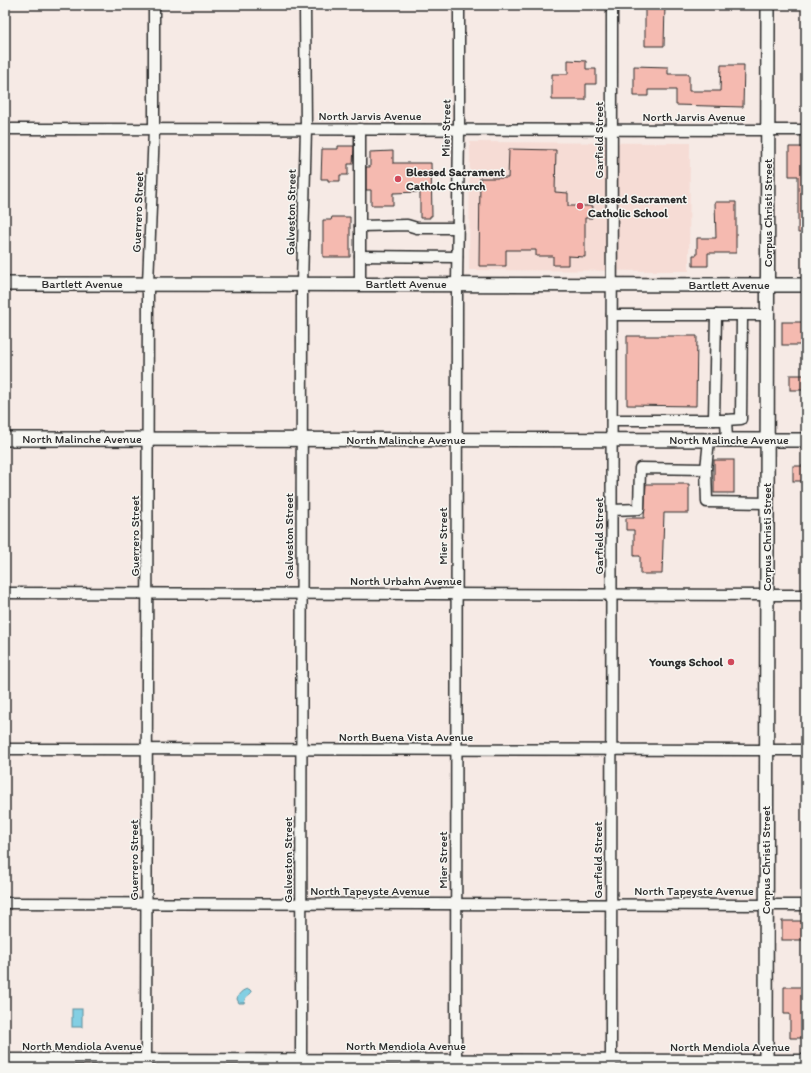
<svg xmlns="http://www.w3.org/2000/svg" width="811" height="1073" font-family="Itim,sans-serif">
  <rect width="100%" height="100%" fill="#f6eae5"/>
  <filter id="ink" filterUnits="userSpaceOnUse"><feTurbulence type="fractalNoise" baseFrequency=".025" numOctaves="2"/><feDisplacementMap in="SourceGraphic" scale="8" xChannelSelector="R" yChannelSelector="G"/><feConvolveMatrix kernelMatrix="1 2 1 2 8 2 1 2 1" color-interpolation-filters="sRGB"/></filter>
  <g filter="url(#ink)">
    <polygon fill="#f6dcd5" points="470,142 690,143 689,271 469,270"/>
    <g fill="#83cfe3" stroke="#608d99">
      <path d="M249,989L251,991V993L246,997L244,1003H239L237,999C238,994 243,989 249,989Z"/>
      <rect x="72" y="1009" width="10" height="18"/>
    </g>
    <g fill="#f5bab0" stroke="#2b2b2b">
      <polygon points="645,5 665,5 664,46 645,46"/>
      <polygon points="568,60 586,61 586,69 596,69 596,84 586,84 586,100 552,100 552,74 568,74"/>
      <polygon points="721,65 744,65 743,107 676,105 676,90 648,90 648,96 634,96 634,66 668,67 668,74 689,74 689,91 720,91"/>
      <polygon points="338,146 354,146 353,164 348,164 348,175 340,175 340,181 328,181 328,179 321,179 322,149 338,149"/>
      <polygon points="789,147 806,147 806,233 798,233 798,176 789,176"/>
      <polygon points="509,149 556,150 555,192 568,193 568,206 593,206 592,218 585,218 585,257 568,256 568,265 553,265 553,256 536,256 536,250 506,250 506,266 479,266 480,178 508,178"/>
      <polygon points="393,151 393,163 431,163 432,216 430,216 430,218 420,218 420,192 393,193 393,205 371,205 371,190 366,190 366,167 370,167 370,152"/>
      <polygon points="715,202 736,202 736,253 708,253 708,266 693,266 693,255 697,255 697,238 716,238"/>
      <polygon points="332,217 350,217 350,257 323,257 323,220 331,220"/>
      <rect x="782" y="322" width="24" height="23"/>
      <polygon points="627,336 697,336 696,406 627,405"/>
      <rect x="790" y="375" width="16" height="15"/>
      <rect x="714" y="460" width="20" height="33"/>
      <rect x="793" y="466" width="13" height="15"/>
      <polygon points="646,484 689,484 689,513 664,513 662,574 640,574 640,556 634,556 634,530 626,530 626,518 644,518"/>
      <rect x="782" y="921" width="22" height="19"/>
      <polygon points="784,987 806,987 806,1038 790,1038 790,1014 784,1014"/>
    </g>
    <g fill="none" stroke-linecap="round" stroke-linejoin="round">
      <defs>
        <g id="minor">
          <polyline points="5,129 806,130"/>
          <polyline points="360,129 360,284"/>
          <polyline points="360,226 407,225 417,228 458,228"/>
          <polyline points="360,256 457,257"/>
          <polyline points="612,315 767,315"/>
          <polyline points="612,420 726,420 727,440"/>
          <polyline points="714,420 716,315"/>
          <polyline points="726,420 741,419 742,315"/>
          <polyline points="709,440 706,469 707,502 767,503"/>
          <polyline points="612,510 639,509 640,468 706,469"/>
          <polyline points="5,593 806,595"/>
          <polyline points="5,749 806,750"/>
          <polyline points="5,903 806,905"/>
          <polyline points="5,1059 806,1060"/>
          <polyline points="146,1068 148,284 154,129 154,5"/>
          <polyline points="301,1068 302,284 306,129 305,5"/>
          <polyline points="456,1068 457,285 459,130 459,5"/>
          <polyline points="611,1068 612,5"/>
        </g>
        <g id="major">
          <polyline points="5,284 806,285"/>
          <polyline points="5,439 806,440"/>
          <polyline points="766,1068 768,5"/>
        </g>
      </defs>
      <use href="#minor" stroke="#2b2b2b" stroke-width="13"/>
      <use href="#major" stroke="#2b2b2b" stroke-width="16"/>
      <use href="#minor" stroke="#f6f6f2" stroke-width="10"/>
      <use href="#major" stroke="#f6f6f2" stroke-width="13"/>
    </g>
  </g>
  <g fill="#d1495b" stroke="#f6f6f2" stroke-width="1.5">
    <circle cx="398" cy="179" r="4"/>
    <circle cx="580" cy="206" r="4"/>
    <circle cx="731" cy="662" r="4"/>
  </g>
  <g text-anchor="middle" stroke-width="3" stroke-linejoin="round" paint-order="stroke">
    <g font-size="12" fill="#2b2b2b" stroke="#f6f6f2">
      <text x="370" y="120">North Jarvis Avenue</text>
      <text x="694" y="121">North Jarvis Avenue</text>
      <text transform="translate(446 128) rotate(-89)" y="4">Mier Street</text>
      <text transform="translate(599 140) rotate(-90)" y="4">Garfield Street</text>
      <text transform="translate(138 212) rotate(-88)" y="4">Guerrero Street</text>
      <text transform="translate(291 212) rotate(-89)" y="4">Galveston Street</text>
      <text transform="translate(768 213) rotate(-90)" y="4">Corpus Christi Street</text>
      <text x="82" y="288">Bartlett Avenue</text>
      <text x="406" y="288">Bartlett Avenue</text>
      <text x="729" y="289">Bartlett Avenue</text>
      <text x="82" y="443">North Malinche Avenue</text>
      <text x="406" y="444">North Malinche Avenue</text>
      <text x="729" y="444">North Malinche Avenue</text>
      <text transform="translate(135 536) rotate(-90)" y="4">Guerrero Street</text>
      <text transform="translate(289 536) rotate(-90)" y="4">Galveston Street</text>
      <text transform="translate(443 536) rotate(-90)" y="4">Mier Street</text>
      <text transform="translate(599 536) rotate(-90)" y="4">Garfield Street</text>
      <text transform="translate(767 537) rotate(-90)" y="4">Corpus Christi Street</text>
      <text x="406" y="585">North Urbahn Avenue</text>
      <text x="406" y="741">North Buena Vista Avenue</text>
      <text transform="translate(134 860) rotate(-90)" y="4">Guerrero Street</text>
      <text transform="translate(288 860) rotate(-90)" y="4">Galveston Street</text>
      <text transform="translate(443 860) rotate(-90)" y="4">Mier Street</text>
      <text transform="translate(598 860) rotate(-90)" y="4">Garfield Street</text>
      <text transform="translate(766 860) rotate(-90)" y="4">Corpus Christi Street</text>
      <text x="370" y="895">North Tapeyste Avenue</text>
      <text x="694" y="895">North Tapeyste Avenue</text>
      <text x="82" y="1050">North Mendiola Avenue</text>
      <text x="406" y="1050">North Mendiola Avenue</text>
      <text x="730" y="1051">North Mendiola Avenue</text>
    </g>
    <g font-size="12" font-weight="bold" fill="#2b2b2b" stroke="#f6f6f2" text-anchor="start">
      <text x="406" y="176">Blessed Sacrament<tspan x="406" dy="14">Catholc Church</tspan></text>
      <text x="588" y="203">Blessed Sacrament<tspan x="588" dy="14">Catholic School</tspan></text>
      <text x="723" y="666" text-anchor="end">Youngs School</text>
    </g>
  </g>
  <rect width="811" height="1073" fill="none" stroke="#f6f6f2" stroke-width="20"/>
  <rect x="10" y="10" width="791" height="1053" fill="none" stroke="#2b2b2b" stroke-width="1.5" filter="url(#ink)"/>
</svg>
